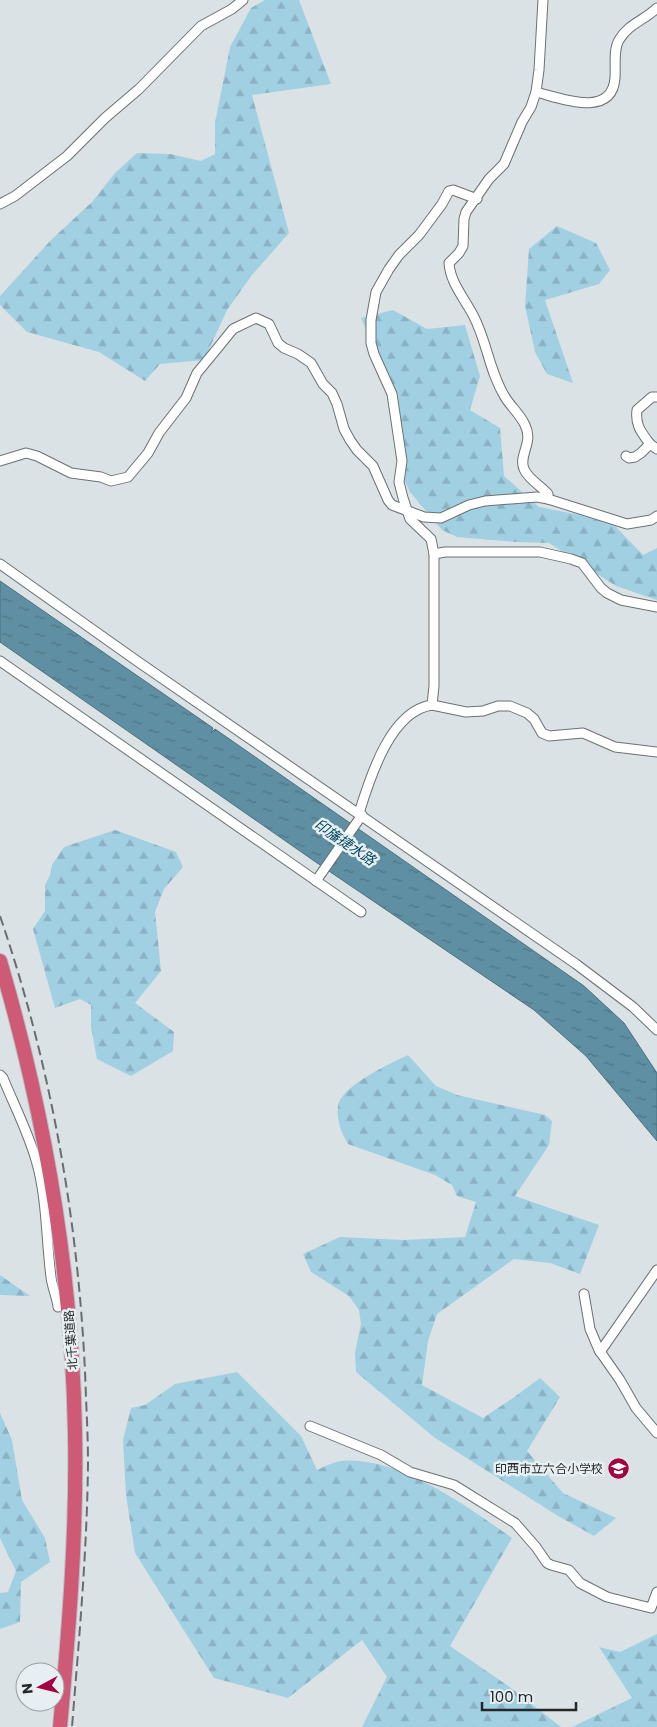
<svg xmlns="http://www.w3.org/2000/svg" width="657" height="1727" font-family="Poppins,'Noto Sans JP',sans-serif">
  <defs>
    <pattern id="forest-firs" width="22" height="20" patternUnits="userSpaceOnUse" patternTransform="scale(1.25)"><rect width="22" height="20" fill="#a1d0e3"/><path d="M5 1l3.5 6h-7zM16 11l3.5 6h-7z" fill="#8ab2c3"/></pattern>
    <pattern id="water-ripples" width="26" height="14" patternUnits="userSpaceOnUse" patternTransform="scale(1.25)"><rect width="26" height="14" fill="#5f8fa2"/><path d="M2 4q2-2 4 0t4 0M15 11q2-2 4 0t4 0" fill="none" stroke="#4e7584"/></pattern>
  </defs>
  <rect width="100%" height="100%" fill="#dbe2e5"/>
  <g fill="url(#forest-firs)">
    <polygon points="265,0 299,0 331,84 252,95 289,233 252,275 227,310 204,360 160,364 145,381 99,352 27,332 0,305 0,296 51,240 92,202 115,173 137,153 170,154 201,161 215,154 215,123 230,47 251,8"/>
    <polygon points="557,226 596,243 610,270 599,284 545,300 573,383 547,374 535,352 525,306 529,249"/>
    <polygon points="393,310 427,329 465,325 480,376 470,410 500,428 504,476 539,507 580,515 615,526 643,555 657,548 657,600 616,586 549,543 516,542 457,537 442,530 410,492 399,469 391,414 381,364 361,318"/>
    <polygon points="115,830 176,852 183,867 164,889 155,912 161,971 135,1003 174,1032 173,1051 131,1076 97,1059 91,1027 91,1005 80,999 55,1008 33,929 45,911 45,885 50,875 52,865 64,847"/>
    <path d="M408,1055L436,1086L457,1095L545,1115L552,1121L549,1145L515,1196L599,1225L580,1274L550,1263L514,1259L437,1314L428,1341L422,1385L483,1418L513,1398L540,1378L560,1397L527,1451L563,1493L616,1518L594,1536L558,1516L435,1438L356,1372L355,1353L361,1324L359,1310L349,1296L311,1272L303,1254L340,1237L404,1240L465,1237L476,1202L457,1196L452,1185L435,1175L348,1144C342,1134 336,1120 338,1107C339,1087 391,1063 408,1055Z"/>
    <polygon points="0,1275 30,1296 0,1295"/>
    <path d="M237,1372L301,1436L317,1470C324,1467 333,1462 341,1461C397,1455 468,1507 512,1538L450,1646L511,1688L561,1727H362L387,1677L362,1640L288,1698L214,1678L135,1553L126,1495L123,1440L131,1408L145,1405L175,1384Z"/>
    <polygon points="0,1413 12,1440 22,1500 45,1538 50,1562 21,1582 20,1622 0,1629 0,1593 8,1592 16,1571 0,1538"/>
    <polygon points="657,1634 657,1727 572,1727 632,1698 599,1647 620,1652"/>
  </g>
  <polygon fill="url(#water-ripples)" stroke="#4d707d" points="0,581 213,728 211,733 215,729 584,986 624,1023 657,1073 657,1141 586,1056 534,1010 320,865 0,642"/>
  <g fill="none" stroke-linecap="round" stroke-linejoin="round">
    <defs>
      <g id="minor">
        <path d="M543,0L539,70L536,92L531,107L522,122L504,164L489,179L466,212L464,219L463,246L459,253L449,263C450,282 464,298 473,315C487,341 489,371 505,397C511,407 520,414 525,425C534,443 518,455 524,469C528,479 541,486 548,494V499"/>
        <path d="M536,92C560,98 612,119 615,78C616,66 613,50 619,40C628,24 645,20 657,8"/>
        <polyline points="0,204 15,196 67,156 105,118 139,89 201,26 232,9 243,0"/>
        <path d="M650,444C641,432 635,425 637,410L652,397H657"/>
        <polyline points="626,456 629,458 635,457 641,453 650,444 657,449"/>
        <polyline points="0,461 26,453 37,456 71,473 101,477 111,481 128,477 148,453 159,433 186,398 197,373 216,350 233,329 256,318 269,324 278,343 284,348 298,354 311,363 323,384 332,393 337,404 344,429 350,440 357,450 373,466 388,500 392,505 424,517 441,518 469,505 485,501 537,497 548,499 627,524 651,520 657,516"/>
        <polyline points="434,554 445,552 540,552 571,559 582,563 601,588 607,593 621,600 657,607"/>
        <polyline points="0,564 137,661 576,964 633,1007 657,1030"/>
        <polyline points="0,661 361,912"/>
        <polyline points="432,705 466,712 483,711 498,706 510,706 527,713 534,719 542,733 549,736 583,733 615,747 657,752"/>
        <path d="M359,813C370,778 390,711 432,705L434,686V554L431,539L410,519L403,498L399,482L402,461L392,394L374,354L371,343V320L376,292L389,269L399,255L419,235L442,204L449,191L453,190L477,199"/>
        <polyline points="316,881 362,815"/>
        <path d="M0,1075L3,1078C14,1105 28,1132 36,1160C47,1197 46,1238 51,1277C52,1287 57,1297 58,1307"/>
        <polyline points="584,1294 590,1329 599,1350 620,1380 636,1408 657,1433"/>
        <polyline points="600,1352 657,1270"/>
        <polyline points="310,1426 381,1455 410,1472 454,1485 515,1523 536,1547 547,1563 551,1565 569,1570 580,1583 607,1597 651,1608 657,1592"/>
      </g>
      <path id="highway" d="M0,961C45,1115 72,1270 75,1432C77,1530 69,1629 60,1727"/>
    </defs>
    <use href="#minor" stroke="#6a7173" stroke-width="11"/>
    <use href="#highway" stroke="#bdbebe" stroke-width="16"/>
    <use href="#minor" stroke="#fff" stroke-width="9"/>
    <use href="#highway" stroke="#cf5a75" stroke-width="14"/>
    <path stroke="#696d6f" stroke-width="2" stroke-dasharray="10 5" stroke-linecap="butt" d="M0,916C53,1071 81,1235 86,1398C87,1420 88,1442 88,1464C87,1552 79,1639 72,1727"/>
  </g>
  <defs>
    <symbol id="school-disc" viewBox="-11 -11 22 22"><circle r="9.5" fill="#a10442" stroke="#e8eff2"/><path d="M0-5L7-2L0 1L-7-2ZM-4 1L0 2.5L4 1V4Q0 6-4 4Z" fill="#fff"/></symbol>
  </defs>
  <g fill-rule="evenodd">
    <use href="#school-disc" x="606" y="1456" width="25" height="25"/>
  </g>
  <g text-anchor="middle" stroke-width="5" stroke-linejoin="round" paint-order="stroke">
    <g font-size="12" fill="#242627" stroke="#e8eff2">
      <text transform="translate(71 1340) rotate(-94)" y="4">北千葉道路</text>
    </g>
    <g font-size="12" fill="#242627" stroke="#e8eff2" text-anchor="end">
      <text x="603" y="1473">印西市立六合小学校</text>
    </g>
    <g font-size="14" font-style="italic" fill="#00485d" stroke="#e8eff2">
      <text transform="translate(345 842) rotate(34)" y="5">印旛捷水路</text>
    </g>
  </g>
  <g transform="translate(40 1687) rotate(263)"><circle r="24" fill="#e8eff2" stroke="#9a9fa1"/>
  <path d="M0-4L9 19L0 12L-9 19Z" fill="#a10442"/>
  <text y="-8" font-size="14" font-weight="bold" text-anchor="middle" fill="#242627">N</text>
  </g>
  <path d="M482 1702v8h94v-8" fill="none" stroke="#242627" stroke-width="2.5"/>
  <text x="490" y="1702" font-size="15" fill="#242627" stroke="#e8eff2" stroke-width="4" paint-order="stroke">100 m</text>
</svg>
